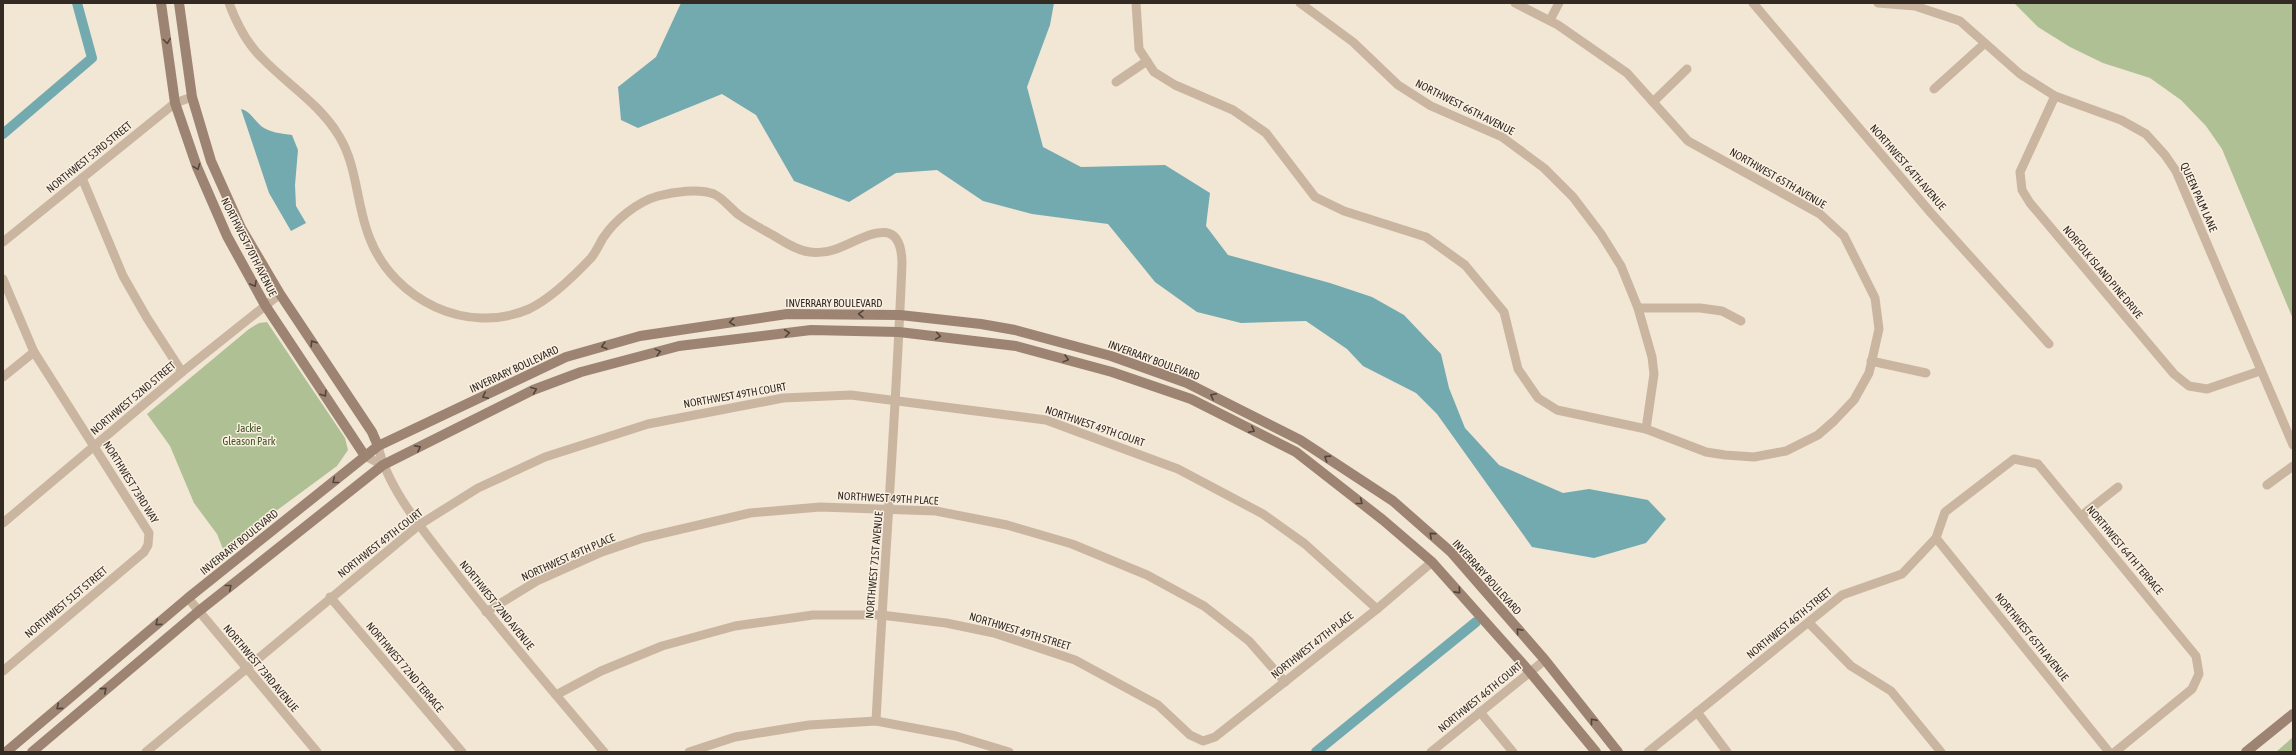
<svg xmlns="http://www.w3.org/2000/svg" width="2296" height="755" font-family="'Asap Condensed',sans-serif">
  <rect width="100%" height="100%" fill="#f2e6d4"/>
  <g fill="#afc194">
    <polygon points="2014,3 2293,3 2293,319 2222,149 2206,126 2181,100 2150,78 2103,63 2070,47 2038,27"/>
    <polygon points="267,322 345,438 348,450 337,466 276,511 225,554 217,534 194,503 170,446 147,414 249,329 259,323"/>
    <polygon points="2293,737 2293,752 2276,752"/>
  </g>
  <g fill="#72aab0">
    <polygon points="681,3 1054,3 1050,25 1027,87 1043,147 1081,167 1165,165 1210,193 1206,226 1228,255 1330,283 1372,297 1404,315 1441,354 1449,388 1465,428 1499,465 1563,493 1589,489 1648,500 1666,519 1646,543 1594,558 1532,547 1437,414 1416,393 1363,366 1347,349 1306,321 1241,323 1197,312 1155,282 1108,224 1032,214 983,201 937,170 896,173 849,202 794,181 756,115 722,94 638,128 621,120 618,87 656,57"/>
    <path d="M241,109C250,111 254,120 261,126C268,132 283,134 292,135L298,150L295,185L296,206L306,223L291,231L269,193Z"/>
  </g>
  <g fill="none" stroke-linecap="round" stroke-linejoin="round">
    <g stroke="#72aab0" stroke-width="10">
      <polyline points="3,134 92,58 77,3"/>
      <polyline points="1316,752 1476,622"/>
    </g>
    <g stroke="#cab6a0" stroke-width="9">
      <path d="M229,3C236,22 248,45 263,59C288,85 320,104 339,136C358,167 356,206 370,239C394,300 467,336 529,309C552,298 574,276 591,258C596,252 599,245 603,238C615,220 637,202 658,196C673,192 699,188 714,194C723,198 731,209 739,215C750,223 764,230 776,237C786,243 798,251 810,252C816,253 827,252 833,250C861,241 901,209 902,263C896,416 884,568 876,721"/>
      <polyline points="1136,3 1139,49 1154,72 1175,85 1233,110 1266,133 1315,197 1344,211 1426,237 1465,265 1504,312 1518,369 1538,398 1557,410 1646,429 1706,452 1725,455 1754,457 1786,451 1818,435 1834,421 1854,400 1869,373 1879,329 1875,298 1844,236 1820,214 1688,141 1627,73 1558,25 1515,3"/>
      <polyline points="1300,3 1353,42 1398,85 1431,106 1502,137 1544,168 1573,197 1601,234 1621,266 1638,308 1652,357 1654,374 1646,429"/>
      <polyline points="1753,3 1931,213 2049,344"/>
      <polyline points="1878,3 1915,6 1960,21 2020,74 2055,96 2121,120 2146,134 2165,155 2176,171 2293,445"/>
      <polyline points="1550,20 1559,3"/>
      <polyline points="1116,82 1147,61"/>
      <polyline points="1934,89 1984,44"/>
      <polyline points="2055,96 2020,172 2022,190 2030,203 2174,374 2189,386 2207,389 2260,371"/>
      <polyline points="1653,102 1687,69"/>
      <polyline points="82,178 123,276 147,318 182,372"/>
      <polyline points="3,242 175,103 192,97"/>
      <polyline points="3,279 34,352 149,533 148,545 144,552 3,671"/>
      <polyline points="1638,308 1700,308 1722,311 1741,321"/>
      <polyline points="1871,361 1926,373"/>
      <polyline points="3,377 34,352"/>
      <path d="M378,446C388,489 423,530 450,565C499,629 552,690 604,752"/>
      <polyline points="365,456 383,465"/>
      <polyline points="2267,485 2293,466"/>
      <polyline points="2081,516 2118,487"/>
      <polyline points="3,523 182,372 280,294"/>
      <polyline points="1936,538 2109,752"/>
      <polyline points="330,597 462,752"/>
      <polyline points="188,598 317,752"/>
      <polyline points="486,612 537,581 602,552 643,538 750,513 820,507 936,511 1007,525 1072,544 1147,575 1204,606 1249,641 1285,682"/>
      <polyline points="1809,623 1851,666 1891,691 1941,752"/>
      <polyline points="556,695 601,671 662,646 735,626 813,615 881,615 946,623 994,633 1075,660 1158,705 1190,735 1203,741 1215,737 1377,609 1432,562"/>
      <polyline points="1480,712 1513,752"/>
      <polyline points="1697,712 1727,752"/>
      <polyline points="146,752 419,525 478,488 545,457 648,424 783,398 851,395 1046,420 1178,469 1263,514 1305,544 1377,609"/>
      <polyline points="689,752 735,737 809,725 876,721 956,736 1009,752"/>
      <polyline points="1431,752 1545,660"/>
      <polyline points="1648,752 1842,595 1902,574 1936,538 1945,512 2014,459 2038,464 2196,656 2199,674 2192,689 2115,752"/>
    </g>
    <g stroke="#9d8472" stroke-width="10">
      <polyline points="161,3 175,103 197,167 227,236 265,305 365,456"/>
      <polyline points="179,3 192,97 211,161 241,228 280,294 372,432 378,446"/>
      <polyline points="6,752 188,598 378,446 566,357 640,336 787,314 900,315 981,324 1015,330 1111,356 1187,383 1300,440 1393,501 1451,552 1545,660 1618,752"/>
      <polyline points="32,752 199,611 383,465 533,390 581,372 679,346 811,330 899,332 1016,346 1112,372 1191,399 1296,452 1383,520 1432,562 1530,672 1596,752"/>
      <polyline points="2246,752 2293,714"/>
    </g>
  </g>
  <defs><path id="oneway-chevron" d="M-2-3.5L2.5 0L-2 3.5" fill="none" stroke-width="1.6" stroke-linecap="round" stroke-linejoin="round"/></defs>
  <g stroke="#53453b">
    <use href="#oneway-chevron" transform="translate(167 41) rotate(82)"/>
    <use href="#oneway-chevron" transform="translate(197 167) rotate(69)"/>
    <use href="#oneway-chevron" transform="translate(254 284) rotate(61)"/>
    <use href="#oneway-chevron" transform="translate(861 314) rotate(-179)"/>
    <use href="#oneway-chevron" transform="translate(732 322) rotate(172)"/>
    <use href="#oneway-chevron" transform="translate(787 333) rotate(-7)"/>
    <use href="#oneway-chevron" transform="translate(938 336) rotate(7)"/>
    <use href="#oneway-chevron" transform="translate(313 343) rotate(-123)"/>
    <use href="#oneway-chevron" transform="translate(604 346) rotate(164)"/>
    <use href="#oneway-chevron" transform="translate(658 352) rotate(-15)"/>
    <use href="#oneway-chevron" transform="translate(1066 359) rotate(15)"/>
    <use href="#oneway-chevron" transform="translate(534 390) rotate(-23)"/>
    <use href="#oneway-chevron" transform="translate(324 394) rotate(57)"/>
    <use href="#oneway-chevron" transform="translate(485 396) rotate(155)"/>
    <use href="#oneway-chevron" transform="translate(1213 396) rotate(-153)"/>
    <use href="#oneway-chevron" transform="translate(1252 430) rotate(27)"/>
    <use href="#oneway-chevron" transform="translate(418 448) rotate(-27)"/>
    <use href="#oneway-chevron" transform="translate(1327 458) rotate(-147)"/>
    <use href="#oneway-chevron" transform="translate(335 481) rotate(141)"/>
    <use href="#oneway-chevron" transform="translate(1360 502) rotate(38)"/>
    <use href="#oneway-chevron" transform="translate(1432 535) rotate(-139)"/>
    <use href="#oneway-chevron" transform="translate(229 587) rotate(-39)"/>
    <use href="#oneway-chevron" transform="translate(1458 591) rotate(48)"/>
    <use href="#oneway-chevron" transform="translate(158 623) rotate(140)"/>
    <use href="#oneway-chevron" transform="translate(1519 631) rotate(-131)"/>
    <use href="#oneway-chevron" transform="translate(104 690) rotate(-40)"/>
    <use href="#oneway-chevron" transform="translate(59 707) rotate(140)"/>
    <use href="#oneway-chevron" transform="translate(1593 721) rotate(-129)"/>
  </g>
  <g text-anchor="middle" stroke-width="3" stroke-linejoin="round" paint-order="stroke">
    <g font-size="11" fill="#332a24" stroke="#faf0e1">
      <text transform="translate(1465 107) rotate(27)" y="4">NORTHWEST 66TH AVENUE</text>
      <text transform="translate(89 157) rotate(-39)" y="4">NORTHWEST 53RD STREET</text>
      <text transform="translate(1908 167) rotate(49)" y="4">NORTHWEST 64TH AVENUE</text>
      <text transform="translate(1778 178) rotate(30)" y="4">NORTHWEST 65TH AVENUE</text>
      <text transform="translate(2199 197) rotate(66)" y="4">QUEEN PALM LANE</text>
      <text transform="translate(249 247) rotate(63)" y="4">NORTHWEST 70TH AVENUE</text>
      <text transform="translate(2103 272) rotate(50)" y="4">NORFOLK ISLAND PINE DRIVE</text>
      <text x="834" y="307">INVERRARY BOULEVARD</text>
      <text transform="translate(1154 360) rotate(20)" y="4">INVERRARY BOULEVARD</text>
      <text transform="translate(514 369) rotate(-25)" y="4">INVERRARY BOULEVARD</text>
      <text transform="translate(735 395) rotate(-10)" y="4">NORTHWEST 49TH COURT</text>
      <text transform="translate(133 398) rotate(-40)" y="4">NORTHWEST 52ND STREET</text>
      <text transform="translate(1095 426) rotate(19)" y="4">NORTHWEST 49TH COURT</text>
      <text transform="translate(131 482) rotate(58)" y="4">NORTHWEST 73RD WAY</text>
      <text transform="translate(888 498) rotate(3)" y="4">NORTHWEST 49TH PLACE</text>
      <text transform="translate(239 542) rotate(-39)" y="4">INVERRARY BOULEVARD</text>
      <text transform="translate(380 543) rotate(-38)" y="4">NORTHWEST 49TH COURT</text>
      <text transform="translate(2125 550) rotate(50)" y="4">NORTHWEST 64TH TERRACE</text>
      <text transform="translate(568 557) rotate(-24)" y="4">NORTHWEST 49TH PLACE</text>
      <text transform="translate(874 565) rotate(-85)" y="4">NORTHWEST 71ST AVENUE</text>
      <text transform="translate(1487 577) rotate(48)" y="4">INVERRARY BOULEVARD</text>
      <text transform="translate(66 602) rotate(-40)" y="4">NORTHWEST 51ST STREET</text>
      <text transform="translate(497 605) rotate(51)" y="4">NORTHWEST 72ND AVENUE</text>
      <text transform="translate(1789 623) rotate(-39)" y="4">NORTHWEST 46TH STREET</text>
      <text transform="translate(1020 631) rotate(17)" y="4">NORTHWEST 49TH STREET</text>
      <text transform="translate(2032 637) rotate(51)" y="4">NORTHWEST 65TH AVENUE</text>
      <text transform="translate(1312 645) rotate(-38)" y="4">NORTHWEST 47TH PLACE</text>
      <text transform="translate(405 667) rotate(50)" y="4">NORTHWEST 72ND TERRACE</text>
      <text transform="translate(261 668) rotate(50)" y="4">NORTHWEST 73RD AVENUE</text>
      <text transform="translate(1480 697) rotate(-39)" y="4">NORTHWEST 46TH COURT</text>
    </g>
    <g font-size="11" fill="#405326" stroke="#faf0e1">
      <text x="249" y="432">Jackie<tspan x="249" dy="13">Gleason Park</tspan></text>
    </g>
  </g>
  <rect width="2296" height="755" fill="none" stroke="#332a24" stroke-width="8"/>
</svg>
